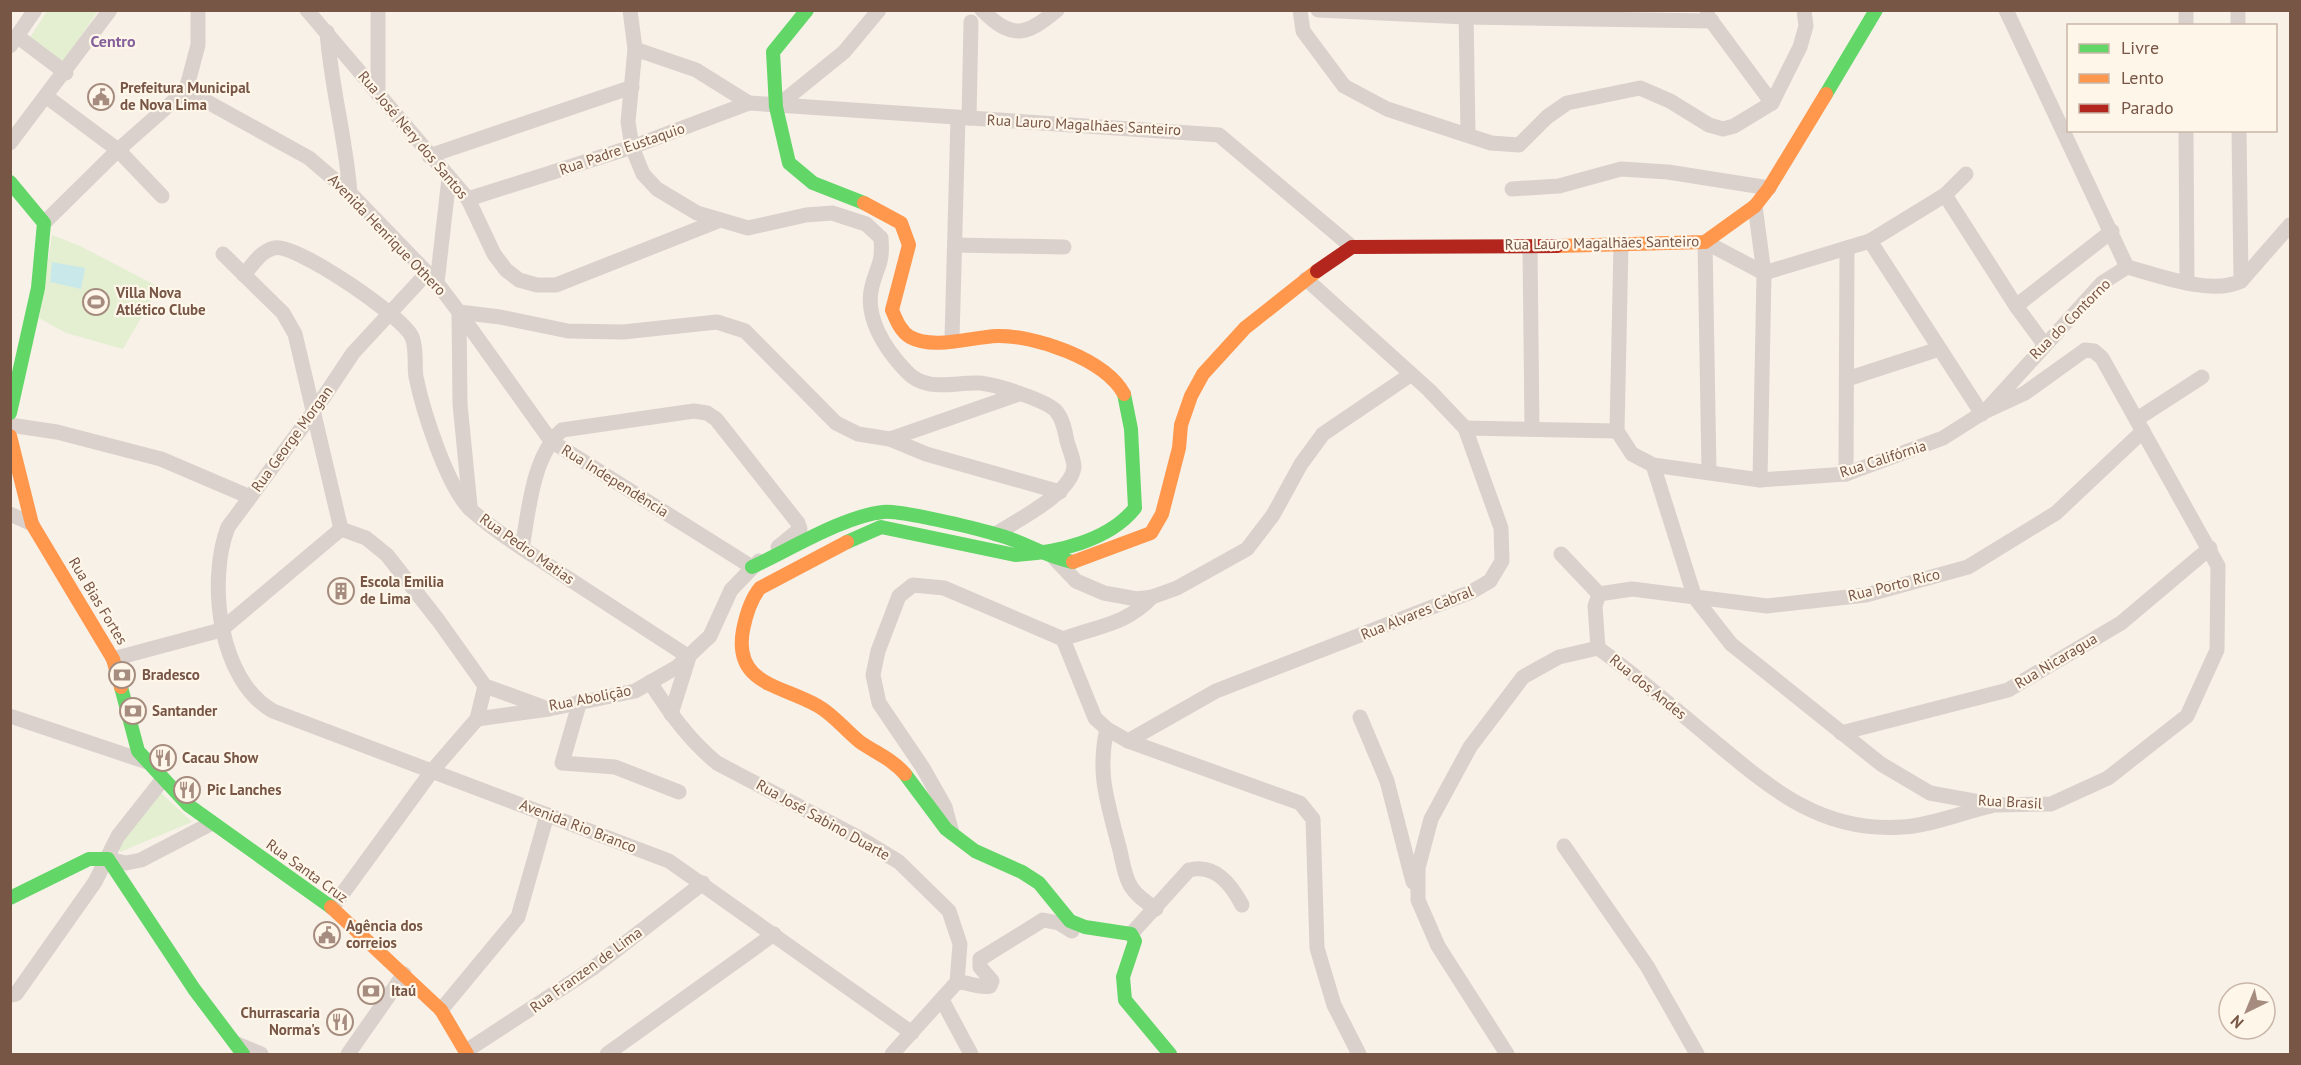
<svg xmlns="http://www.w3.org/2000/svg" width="2301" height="1065" font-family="'PT Sans',sans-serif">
  <rect width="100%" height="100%" fill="#f8f1e8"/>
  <g fill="#e4efd1">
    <polygon points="47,11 98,11 63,63 29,39"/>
    <polygon points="52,235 80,246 159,287 123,349 66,333 39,318"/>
    <polygon points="159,791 192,822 120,852 120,845"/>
  </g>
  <polygon fill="#c9e8e9" points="52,262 85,268 81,289 50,282"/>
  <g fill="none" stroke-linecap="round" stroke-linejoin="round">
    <g stroke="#dad1cc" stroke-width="15">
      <polyline points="307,10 468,199 494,254 506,270 519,280 537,285 556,285 718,221"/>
      <polyline points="378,10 378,94"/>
      <path d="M630,10L635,49L628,122L632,147L643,174L657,189L697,213L748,228L806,215L832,213L866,224L881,238C883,263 878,264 872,286C864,317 885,349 906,371C926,393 953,382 979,383C994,384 1046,400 1056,411C1063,419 1065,431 1067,441C1069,449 1074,459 1074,467C1071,494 1017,520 996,534"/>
      <path d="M982,10C1012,40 1026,36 1057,10"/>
      <polyline points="1300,10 1303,31 1344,86 1387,109 1491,143 1519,145 1547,117 1567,103 1640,88 1670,101 1709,125 1723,129 1734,126 1772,103 1800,47 1806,26 1804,10"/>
      <polyline points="1318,10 1466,17 1712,21"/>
      <polyline points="1466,10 1468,134"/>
      <polyline points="2006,10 2127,267"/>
      <polyline points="2186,10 2186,26"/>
      <polyline points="2238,10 2238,26"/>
      <polyline points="1707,15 1772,103"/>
      <path d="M327,32C331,87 346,139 350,193"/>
      <polyline points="17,36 66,73"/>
      <polyline points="10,46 35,10"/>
      <polyline points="635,49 696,70 749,103"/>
      <polyline points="186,90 309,158 350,193 437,283 459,312 500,317 568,331 623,332 717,322 745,331 836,423 858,434 890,439 1019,394"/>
      <polyline points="47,97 118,150 162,196"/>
      <polyline points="776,107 844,52 879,10"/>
      <polyline points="969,118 971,22"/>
      <polyline points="2186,130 2187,283"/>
      <polyline points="2239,130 2241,281"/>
      <polyline points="10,143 110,10"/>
      <polyline points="429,156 632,87"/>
      <polyline points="1512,189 1559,186 1621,169 1668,172 1769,188"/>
      <polyline points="1945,195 2016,306 2044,344"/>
      <polyline points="468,199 632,147 749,103 1219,135 1352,247"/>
      <polyline points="1755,206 1764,273 1760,480"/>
      <polyline points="44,223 118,150 186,90 198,45 198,10"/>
      <polyline points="1870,241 1982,414"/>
      <polyline points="1621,244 1617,431 1632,454 1653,465 1760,480 1846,474 1943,438 1984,412 2025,393 2085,350 2094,351 2102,358 2218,566 2217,650 2187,716 2108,778 2051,804 1996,805 1930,793 1881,764 1731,644 1695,598 1653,465"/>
      <polyline points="955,245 1064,247"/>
      <polyline points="1530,247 1532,429"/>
      <polyline points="223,254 283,313 295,334 341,529"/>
      <path d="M427,273L353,353L315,410L228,527C207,581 219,681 273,711L669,861L912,1033"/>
      <polyline points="1764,273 1870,241 1945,195 1966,174"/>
      <path d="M244,275C252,265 261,251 274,248C294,242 403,316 412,337C417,349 414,364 416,377C423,411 447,487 471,510C498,534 530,553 560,573C603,601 646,629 689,657L671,714"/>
      <polyline points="437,283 449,178"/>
      <polyline points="2016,306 2112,231"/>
      <polyline points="459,312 551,441 752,567"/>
      <polyline points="459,312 460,404 470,506"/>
      <polyline points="952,339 958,118"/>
      <polyline points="1847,379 1939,349"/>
      <path d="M1989,407L2102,283L2127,267C2158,275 2212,296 2241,281L2290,225"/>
      <polyline points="2137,419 2202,377"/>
      <polyline points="10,425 57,432 161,459 250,497"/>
      <polyline points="1465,428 1617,431"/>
      <polyline points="890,439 926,454 1060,492"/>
      <polyline points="1709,471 1705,242 1764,273"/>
      <polyline points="1846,474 1847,248"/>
      <polyline points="10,514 32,524"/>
      <path d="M522,548C529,510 532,457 562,430L694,411L707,413L716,419L798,523L800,529L778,547"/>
      <polyline points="1561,554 1599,594"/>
      <polyline points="1055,559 1076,581 1104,593 1137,599 1152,597 1177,588 1247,549 1273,515 1301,464 1323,434 1410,375"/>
      <path d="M1152,597C1126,625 1097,626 1063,639L1095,718L1107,729L1128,741L1300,803L1313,819L1317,948L1334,1005L1359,1054"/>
      <polyline points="1598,648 1595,606 1599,594 1632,589 1767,606 1866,595 1968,567 2056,513 2143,431"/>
      <polyline points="113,659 221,630 341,529 366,538 387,555 438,620 485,686 543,707"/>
      <path d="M650,682C669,712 689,740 717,763L863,840L899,862L949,911L960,944L957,982L892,1054"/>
      <polyline points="580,701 562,763 615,767 679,792"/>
      <polyline points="10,716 147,762"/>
      <polyline points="1360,717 1387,781 1413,882"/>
      <polyline points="477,719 549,709 635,691 677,667 710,636 731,590 759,561"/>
      <path d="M1107,729C1097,773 1107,800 1118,843C1122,856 1123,871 1129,883C1134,894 1146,902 1156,909"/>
      <polyline points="1841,733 2008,690 2121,623 2210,548"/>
      <polyline points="1128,741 1216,691 1471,592 1490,581 1502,561 1501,528 1465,428 1429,390 1306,279"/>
      <polyline points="952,833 945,807 923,768 879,703 873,675 878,651 899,596 913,585 944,588 1063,639"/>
      <polyline points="1564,846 1647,966 1697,1054"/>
      <polyline points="108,859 126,863 141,860 212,823"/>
      <polyline points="332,908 432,771 477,719 485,686"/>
      <path d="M1131,934L1189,870C1215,863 1231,884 1242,905"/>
      <path d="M957,982C969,982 980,989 990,986L992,981L980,967V959L1043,920L1059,923L1072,931"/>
      <polyline points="10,995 16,994 95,882 118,836 163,779"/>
      <polyline points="942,1000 971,1054"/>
      <polyline points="441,1010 518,917 547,815"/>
      <polyline points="237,1044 261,1054"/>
      <polyline points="466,1051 593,968 703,883"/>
      <polyline points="348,1054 404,974"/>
      <polyline points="607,1054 774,934"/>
      <path d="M1507,1054L1438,946L1418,900V868L1431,819L1470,747L1523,677L1559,657L1598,648C1637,676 1673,707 1709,737C1768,786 1819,833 1902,827C1929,826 1964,812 1991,806"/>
    </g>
    <g stroke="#63d668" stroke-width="14">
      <polyline points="807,10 773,52 776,107 789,163 813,183 864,203"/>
      <polyline points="1826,94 1876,10"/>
      <polyline points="10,182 44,223 38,288 10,413"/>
      <path d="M847,542L881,527L1015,555C1056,553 1109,541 1135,508L1131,429L1124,394"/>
      <path d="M752,567C789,550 844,516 883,512C900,510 975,528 995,534C1023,541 1045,557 1073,562"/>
      <polyline points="121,687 138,751 188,805 331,907"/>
      <polyline points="905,774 946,829 975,851 1022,872 1039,883 1070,921 1085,927 1131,934 1135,941 1123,977 1125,1000 1170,1054"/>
      <polyline points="10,898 89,859 108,859 194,989 243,1054"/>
    </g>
    <g stroke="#ff974d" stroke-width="14">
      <path d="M864,203L901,223L909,245L892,310C896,319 900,331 910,337C934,350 971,337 997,336C1035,335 1105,359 1124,394"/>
      <polyline points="1557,246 1705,242 1755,206 1769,188 1826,94"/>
      <polyline points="10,436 32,524 113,659 121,687"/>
      <path d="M847,542L760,588C750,600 746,615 743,630C733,685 782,685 818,706C834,715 846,731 860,742C876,753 892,759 905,774"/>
      <polyline points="1073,562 1151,533 1162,514 1179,448 1181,425 1191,396 1203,374 1245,328 1317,271"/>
      <polyline points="331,907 441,1010 467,1054"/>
    </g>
    <polyline stroke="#b3261e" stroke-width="14" points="1317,271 1352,247 1557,246"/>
  </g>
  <defs>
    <symbol id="civic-ring" viewBox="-11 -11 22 22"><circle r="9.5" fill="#fff6ea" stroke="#a58c7f" stroke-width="1.5"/><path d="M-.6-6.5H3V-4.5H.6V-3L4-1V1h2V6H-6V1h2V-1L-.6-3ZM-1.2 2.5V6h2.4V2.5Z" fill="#a58c7f"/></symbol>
    <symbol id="stadium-ring" viewBox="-11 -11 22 22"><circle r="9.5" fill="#fff6ea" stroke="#a58c7f" stroke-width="1.5"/><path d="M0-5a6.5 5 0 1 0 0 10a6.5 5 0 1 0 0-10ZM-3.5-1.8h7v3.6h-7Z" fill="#a58c7f"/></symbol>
    <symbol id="building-ring" viewBox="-11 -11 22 22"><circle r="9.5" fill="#fff6ea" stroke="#a58c7f" stroke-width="1.5"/><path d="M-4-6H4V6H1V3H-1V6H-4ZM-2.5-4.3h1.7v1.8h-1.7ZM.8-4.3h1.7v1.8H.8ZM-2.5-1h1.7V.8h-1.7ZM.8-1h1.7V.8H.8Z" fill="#a58c7f"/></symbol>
    <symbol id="bank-ring" viewBox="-11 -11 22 22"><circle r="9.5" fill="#fff6ea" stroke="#a58c7f" stroke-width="1.5"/><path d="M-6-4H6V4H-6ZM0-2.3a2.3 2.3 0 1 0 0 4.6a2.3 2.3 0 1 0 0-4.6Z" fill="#a58c7f"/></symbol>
    <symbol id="restaurant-ring" viewBox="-11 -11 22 22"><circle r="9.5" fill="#fff6ea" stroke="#a58c7f" stroke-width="1.5"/><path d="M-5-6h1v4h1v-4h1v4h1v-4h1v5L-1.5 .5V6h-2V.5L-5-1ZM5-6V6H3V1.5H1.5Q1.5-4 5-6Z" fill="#a58c7f"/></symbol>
  </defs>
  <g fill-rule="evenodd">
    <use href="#civic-ring" x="86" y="82" width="30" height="30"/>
    <use href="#stadium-ring" x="81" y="287" width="30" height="30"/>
    <use href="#building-ring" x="326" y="576" width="30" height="30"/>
    <use href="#bank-ring" x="107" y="660" width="30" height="30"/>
    <use href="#bank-ring" x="118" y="696" width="30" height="30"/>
    <use href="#restaurant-ring" x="148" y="743" width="30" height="30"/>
    <use href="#restaurant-ring" x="172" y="775" width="30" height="30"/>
    <use href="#civic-ring" x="312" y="920" width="30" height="30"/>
    <use href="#bank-ring" x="356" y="976" width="30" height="30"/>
    <use href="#restaurant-ring" x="325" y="1007" width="30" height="30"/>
  </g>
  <g text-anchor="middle" stroke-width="4.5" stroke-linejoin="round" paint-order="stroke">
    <g font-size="15" font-weight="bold" fill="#785646" stroke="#fff6ea" text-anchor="start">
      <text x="120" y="93">Prefeitura Municipal<tspan x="120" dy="17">de Nova Lima</tspan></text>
      <text x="116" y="298">Villa Nova<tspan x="116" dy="17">Atlético Clube</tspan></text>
      <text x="360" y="587">Escola Emilia<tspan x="360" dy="17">de Lima</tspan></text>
      <text x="142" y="680">Bradesco</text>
      <text x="152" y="716">Santander</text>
      <text x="182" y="763">Cacau Show</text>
      <text x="207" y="795">Pic Lanches</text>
      <text x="346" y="931">Agência dos<tspan x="346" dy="17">correios</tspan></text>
      <text x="391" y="996">Itaú</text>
      <text x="320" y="1018" text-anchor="end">Churrascaria<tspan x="320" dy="17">Norma's</tspan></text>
    </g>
    <g font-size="15" fill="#785646" stroke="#fff6ea">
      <text transform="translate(1084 125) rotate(3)" y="5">Rua Lauro Magalhães Santeiro</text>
      <text transform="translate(413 135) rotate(50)" y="5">Rua José Nery dos Santos</text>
      <text transform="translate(622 149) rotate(-19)" y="5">Rua Padre Eustaquio</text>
      <text transform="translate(387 235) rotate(46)" y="5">Avenida Henrique Othero</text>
      <text transform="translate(1602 243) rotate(-1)" y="5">Rua Lauro Magalhães Santeiro</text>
      <text transform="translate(2070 319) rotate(-45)" y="5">Rua do Contorno</text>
      <text transform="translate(292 439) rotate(-54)" y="5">Rua George Morgan</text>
      <text transform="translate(1883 459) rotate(-18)" y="5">Rua Califórnia</text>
      <text transform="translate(615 481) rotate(32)" y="5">Rua Independência</text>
      <text transform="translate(527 549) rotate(35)" y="5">Rua Pedro Matias</text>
      <text transform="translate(1894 585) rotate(-14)" y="5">Rua Porto Rico</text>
      <text transform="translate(98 601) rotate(59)" y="5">Rua Bias Fortes</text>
      <text transform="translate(1417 613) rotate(-22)" y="5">Rua Alvares Cabral</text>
      <text transform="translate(2056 661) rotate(-31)" y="5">Rua Nicaragua</text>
      <text transform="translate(1648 687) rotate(39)" y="5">Rua dos Andes</text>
      <text transform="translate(590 698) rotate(-11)" y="5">Rua Abolição</text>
      <text transform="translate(2010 802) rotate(3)" y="5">Rua Brasil</text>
      <text transform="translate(823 820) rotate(29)" y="5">Rua José Sabino Duarte</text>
      <text transform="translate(578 826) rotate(21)" y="5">Avenida Rio Branco</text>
      <text transform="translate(307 871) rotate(36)" y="5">Rua Santa Cruz</text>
      <text transform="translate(586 970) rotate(-36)" y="5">Rua Franzen de Lima</text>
    </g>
    <g font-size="16" font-weight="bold" fill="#85619c" stroke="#fff6ea">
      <text x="113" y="47">Centro</text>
    </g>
  </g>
  <rect width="2301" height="1065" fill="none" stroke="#785646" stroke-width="24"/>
  <rect x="2067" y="24" width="210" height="108" fill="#fff6ea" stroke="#c9b6a8" stroke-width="1.5"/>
  <rect x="2079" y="44" width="30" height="9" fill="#63d668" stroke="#c9b6a8" stroke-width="1.5"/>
  <text x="2121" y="54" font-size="18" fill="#785646">Livre</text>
  <rect x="2079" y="74" width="30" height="9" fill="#ff974d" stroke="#c9b6a8" stroke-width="1.5"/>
  <text x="2121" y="84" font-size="18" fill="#785646">Lento</text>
  <rect x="2079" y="104" width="30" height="9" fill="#b3261e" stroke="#c9b6a8" stroke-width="1.5"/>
  <text x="2121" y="114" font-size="18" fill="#785646">Parado</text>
  <g transform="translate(2247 1011) rotate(223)"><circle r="28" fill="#fff6ea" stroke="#c9b6a8" stroke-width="1.5"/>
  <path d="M0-4.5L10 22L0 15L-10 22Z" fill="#a58c7f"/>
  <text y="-9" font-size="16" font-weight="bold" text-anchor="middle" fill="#785646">N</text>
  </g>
</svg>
